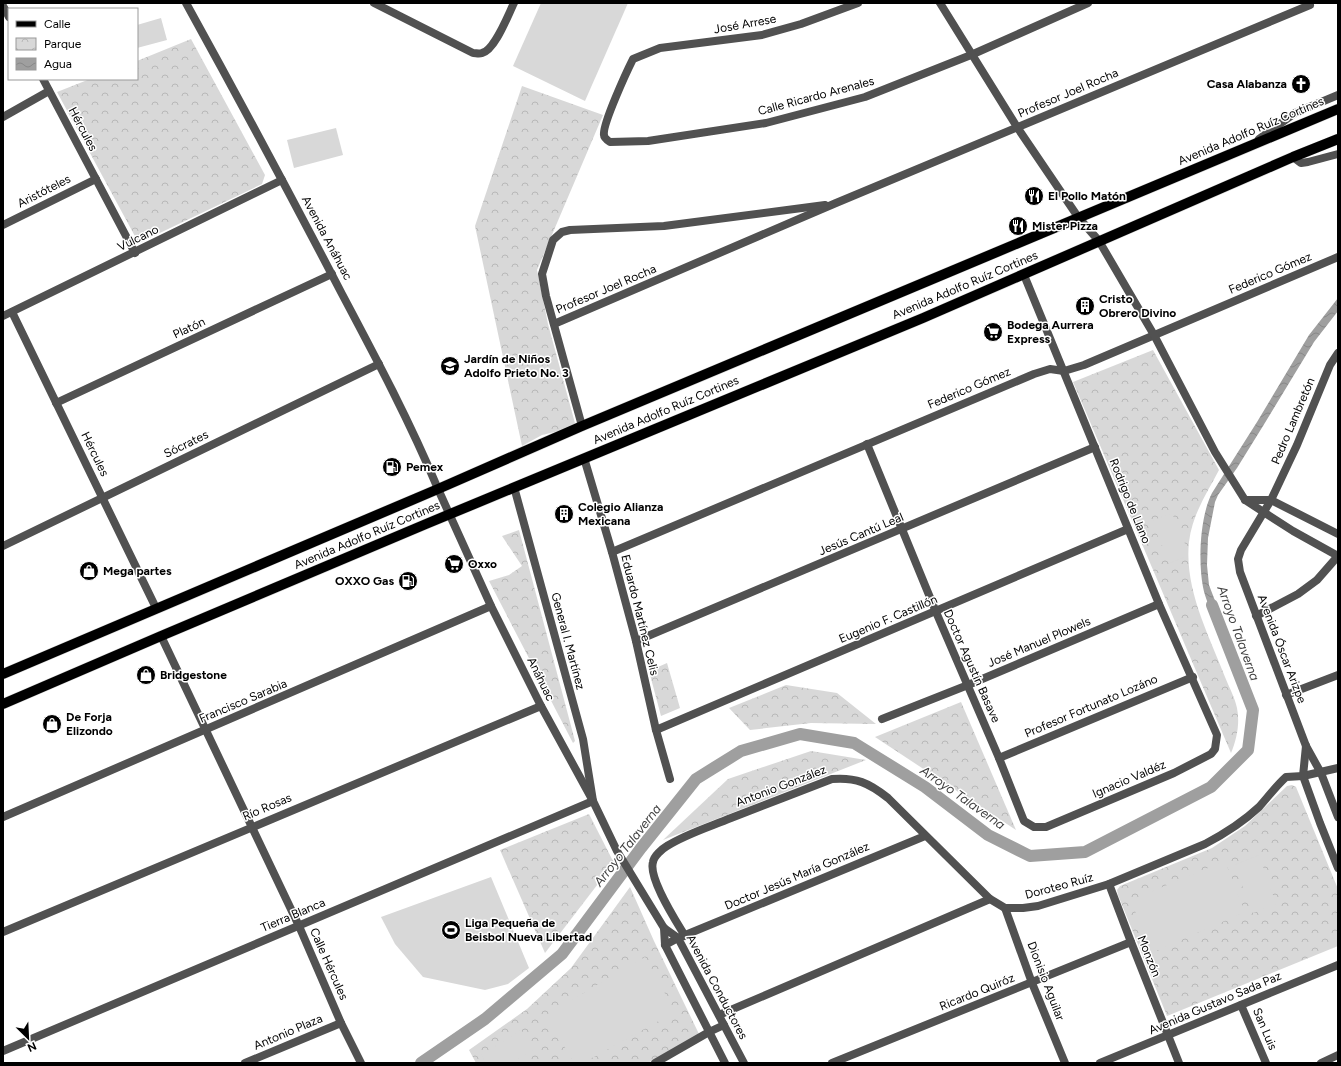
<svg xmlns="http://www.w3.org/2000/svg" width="1341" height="1066" font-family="Figtree,sans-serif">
  <defs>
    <pattern id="park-crowns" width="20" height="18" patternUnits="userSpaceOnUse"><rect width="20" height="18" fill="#d8d8d8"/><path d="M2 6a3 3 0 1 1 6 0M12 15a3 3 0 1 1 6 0" fill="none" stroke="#b8b8b8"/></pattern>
    <pattern id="water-waves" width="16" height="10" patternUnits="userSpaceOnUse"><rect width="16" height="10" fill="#9f9f9f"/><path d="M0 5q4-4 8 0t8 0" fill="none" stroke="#878787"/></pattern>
  </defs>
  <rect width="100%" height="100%" fill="#fff"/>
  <g fill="url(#park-crowns)">
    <polygon points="191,39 265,175 262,184 141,242 137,240 57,92 90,79 137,79 137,61"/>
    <polygon points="522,86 603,115 537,270 548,324 576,427 542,435 522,446 475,226"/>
    <path d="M1153,350L1219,470C1207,493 1192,515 1189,542C1184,589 1209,635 1225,677C1229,687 1235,698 1237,708C1240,723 1237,739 1231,753L1073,382Z"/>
    <polygon points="519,530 575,741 573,743 489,581 509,575 522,566 502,536"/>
    <polygon points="667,663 680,708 661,716 649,671"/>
    <polygon points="786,685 837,693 876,724 811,723 750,730 729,708"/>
    <polygon points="961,702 1016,830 875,737"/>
    <polygon points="811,751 866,760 663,840 728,779"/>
    <polygon points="1292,785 1296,787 1338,889 1338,946 1167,1016 1118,895 1117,890 1120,886 1212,848 1245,826 1287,786"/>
    <polygon points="589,814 614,863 545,953 500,850"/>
    <polygon points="630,887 654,941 699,1034 648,1063 476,1063 469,1050 527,1009 571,968"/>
  </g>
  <g fill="#d8d8d8">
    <polygon points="541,3 628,3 585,101 513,66"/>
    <polygon points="161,18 167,40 137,48 137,25"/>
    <polygon points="336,128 343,155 294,168 287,140"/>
    <polygon points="1172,513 1188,551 1185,557 1170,563 1151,521"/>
    <polygon points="1259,855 1276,904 1253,913 1234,865"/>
    <polygon points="1225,861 1245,912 1151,953 1131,900"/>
    <polygon points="491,877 529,968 508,984 485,990 423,977 395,944 381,917"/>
    <polygon points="645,957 675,1012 583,1063 574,1063 546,1015"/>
    <polygon points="521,1030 533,1050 512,1063 486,1063 481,1055"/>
  </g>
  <path fill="url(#water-waves)" d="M1338,298V311L1314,342L1263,426L1237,468L1218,495L1215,502L1208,538L1207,565L1209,585L1222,619L1215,622C1211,610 1205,598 1203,587C1198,561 1200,516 1212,493L1257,422L1309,335Z"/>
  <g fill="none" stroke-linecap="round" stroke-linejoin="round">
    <polyline stroke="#9f9f9f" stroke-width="12" points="421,1063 485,1019 562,954 641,848 696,779 741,751 800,734 854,743 925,787 988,835 1030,856 1085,852 1211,787 1248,750 1253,710 1212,605"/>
    <defs>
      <g id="primary">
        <polyline points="3,674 438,489 582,426 1338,109"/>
        <polyline points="3,704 161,636 426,524 923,318 1293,157 1338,139"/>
      </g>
    </defs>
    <use href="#primary" stroke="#dbdbdb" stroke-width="11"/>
    <g stroke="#515151" stroke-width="8">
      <path d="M186,3C239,99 291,196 342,294C376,358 410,422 438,489"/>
      <path d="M374,3L473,53C476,53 479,54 482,53C495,50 508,15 514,3"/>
      <path d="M858,3L801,24L762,35L660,48L633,59C627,71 602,125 604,135C604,138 607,140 610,142L648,141L766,123L865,97L971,55L1088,3"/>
      <polyline points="3,6 9,17"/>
      <polyline points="43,79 135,253"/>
      <polyline points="3,117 49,91"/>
      <polyline points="1259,139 1295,113 1338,95"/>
      <polyline points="1293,157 1301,163 1308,162 1338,154"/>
      <polyline points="3,225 96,179"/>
      <polyline points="12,312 156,608"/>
      <polyline points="3,316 282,180"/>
      <polyline points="554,324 836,203 1310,5"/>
      <polyline points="56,403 332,274"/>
      <polyline points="582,426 546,296 542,274 553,240 562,232 570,230 664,226 825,205"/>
      <polyline points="867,444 936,612 999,758 1024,821 1034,827 1046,827 1174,773 1211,754 1215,749 1217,735 1159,604 1024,275"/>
      <polyline points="584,458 612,552 636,641 656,730 670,779"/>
      <polyline points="1271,500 1297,445 1330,365 1338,353"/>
      <polyline points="3,546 379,364"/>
      <polyline points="612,552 1034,374 1050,369 1064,371 1084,365 1338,257"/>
      <polyline points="1256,616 1298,594 1317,580 1338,556"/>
      <polyline points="161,636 299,926 341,1023 361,1063"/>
      <polyline points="636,641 1095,447"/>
      <polyline points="1286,695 1338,675"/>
      <polyline points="882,719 968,685 1159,604"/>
      <polyline points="656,730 1128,529"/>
      <polyline points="999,758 1193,677"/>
      <polyline points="3,817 491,606"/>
      <polyline points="1109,884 1131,942 1179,1063"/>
      <polyline points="1005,908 1032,983 1065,1063"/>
      <polyline points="3,932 541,706"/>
      <path d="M685,936C676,921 648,878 653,862C654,856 662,849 667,846C686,834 709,827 731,818C765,805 798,792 832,779C856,777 869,783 888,798L990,899"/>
      <polyline points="665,945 678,938 925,836"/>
      <polyline points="1241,1005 1266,1063"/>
      <path d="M719,1015L990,899L1005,908H1023L1038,906L1109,884L1205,844C1224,834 1243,822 1259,807C1268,797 1276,786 1286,777L1303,776L1338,768"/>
      <polyline points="3,1051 593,801 583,739 514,487"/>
      <polyline points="245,1063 341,1023"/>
      <polyline points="655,1063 709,1032 724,1025"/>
      <polyline points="832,1063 1131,942"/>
      <polyline points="1321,1063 1338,1055"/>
    </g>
    <g stroke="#515151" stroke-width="8">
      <polyline points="940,3 1017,127 1078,217 1099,241 1154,335 1215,452 1245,500 1293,531 1338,556"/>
      <polyline points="438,489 491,606 541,706 593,801 617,851 664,928 678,938 744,1063"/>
      <polyline points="1245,500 1271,500 1338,534"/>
      <polyline points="1271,500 1241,550 1238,559 1240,572 1306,746 1321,773 1338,817"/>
      <polyline points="1306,746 1303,776 1320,823 1338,868"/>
      <polyline points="664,928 665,945 725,1063"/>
      <polyline points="1100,1063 1338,965"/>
    </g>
    <use href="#primary" stroke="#000" stroke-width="10"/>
  </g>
  <defs>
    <symbol id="church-disc" viewBox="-11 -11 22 22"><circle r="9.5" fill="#000" stroke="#fff"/><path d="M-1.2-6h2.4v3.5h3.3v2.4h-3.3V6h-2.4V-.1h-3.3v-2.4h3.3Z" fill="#fff"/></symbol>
    <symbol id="restaurant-disc" viewBox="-11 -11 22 22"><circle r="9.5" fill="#000" stroke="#fff"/><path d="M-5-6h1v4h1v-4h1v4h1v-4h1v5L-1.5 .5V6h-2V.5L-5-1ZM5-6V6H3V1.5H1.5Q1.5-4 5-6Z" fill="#fff"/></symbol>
    <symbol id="building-disc" viewBox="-11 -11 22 22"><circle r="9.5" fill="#000" stroke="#fff"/><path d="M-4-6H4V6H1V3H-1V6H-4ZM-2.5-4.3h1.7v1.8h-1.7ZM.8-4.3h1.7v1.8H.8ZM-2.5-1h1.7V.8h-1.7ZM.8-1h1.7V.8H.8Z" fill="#fff"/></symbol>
    <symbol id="supermarket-disc" viewBox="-11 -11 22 22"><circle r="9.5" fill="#000" stroke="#fff"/><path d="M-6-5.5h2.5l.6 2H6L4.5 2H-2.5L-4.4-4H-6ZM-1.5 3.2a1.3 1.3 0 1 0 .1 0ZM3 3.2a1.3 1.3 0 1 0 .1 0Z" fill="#fff"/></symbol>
    <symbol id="school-disc" viewBox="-11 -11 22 22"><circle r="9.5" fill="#000" stroke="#fff"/><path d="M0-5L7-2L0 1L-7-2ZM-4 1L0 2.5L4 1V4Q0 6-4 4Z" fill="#fff"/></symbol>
    <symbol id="fuel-disc" viewBox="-11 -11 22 22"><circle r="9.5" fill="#000" stroke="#fff"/><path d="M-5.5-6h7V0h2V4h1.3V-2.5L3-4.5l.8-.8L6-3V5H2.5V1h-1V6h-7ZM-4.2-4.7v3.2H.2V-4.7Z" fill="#fff"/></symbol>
    <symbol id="shop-disc" viewBox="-11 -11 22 22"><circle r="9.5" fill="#000" stroke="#fff"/><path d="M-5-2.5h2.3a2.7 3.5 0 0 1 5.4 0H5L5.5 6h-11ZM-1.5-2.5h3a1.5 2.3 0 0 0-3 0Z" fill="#fff"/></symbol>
    <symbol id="stadium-disc" viewBox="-11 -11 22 22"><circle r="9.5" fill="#000" stroke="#fff"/><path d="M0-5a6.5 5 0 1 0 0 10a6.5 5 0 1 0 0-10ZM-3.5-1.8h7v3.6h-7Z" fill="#fff"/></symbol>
  </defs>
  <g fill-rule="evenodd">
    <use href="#church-disc" x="1290" y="73" width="22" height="22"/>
    <use href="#restaurant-disc" x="1023" y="185" width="22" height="22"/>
    <use href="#restaurant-disc" x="1007" y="215" width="22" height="22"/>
    <use href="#building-disc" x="1074" y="295" width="22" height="22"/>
    <use href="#supermarket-disc" x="982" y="321" width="22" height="22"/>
    <use href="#school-disc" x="439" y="355" width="22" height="22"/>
    <use href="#fuel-disc" x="381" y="456" width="22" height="22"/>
    <use href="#building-disc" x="553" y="503" width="22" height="22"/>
    <use href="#supermarket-disc" x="443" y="553" width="22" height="22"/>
    <use href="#shop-disc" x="78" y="560" width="22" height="22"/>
    <use href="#fuel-disc" x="397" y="570" width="22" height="22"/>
    <use href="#shop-disc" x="135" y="664" width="22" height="22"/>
    <use href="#shop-disc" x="41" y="713" width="22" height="22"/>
    <use href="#stadium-disc" x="440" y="919" width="22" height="22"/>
  </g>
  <g text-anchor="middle" stroke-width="3" stroke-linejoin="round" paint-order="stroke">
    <g font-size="12" fill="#000" stroke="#fff">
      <text transform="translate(745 24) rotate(-10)" y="4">José Arrese</text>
      <text transform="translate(1068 93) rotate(-23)" y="4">Profesor Joel Rocha</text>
      <text transform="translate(816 96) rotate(-15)" y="4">Calle Ricardo Arenales</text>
      <text transform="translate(83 129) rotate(62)" y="4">Hércules</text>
      <text transform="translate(1251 131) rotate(-23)" y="4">Avenida Adolfo Ruíz Cortines</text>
      <text transform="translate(44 191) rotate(-27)" y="4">Aristóteles</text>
      <text transform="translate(138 238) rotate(-26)" y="4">Vulcano</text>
      <text transform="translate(327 238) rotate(62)" y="4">Avenida Anáhuac</text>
      <text transform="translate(1270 273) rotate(-23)" y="4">Federico Gómez</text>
      <text transform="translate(965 285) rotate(-23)" y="4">Avenida Adolfo Ruíz Cortines</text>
      <text transform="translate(606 289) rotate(-23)" y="4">Profesor Joel Rocha</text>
      <text transform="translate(189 328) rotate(-25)" y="4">Platón</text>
      <text transform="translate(969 388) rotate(-23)" y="4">Federico Gómez</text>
      <text transform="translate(666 410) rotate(-23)" y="4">Avenida Adolfo Ruíz Cortines</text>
      <text transform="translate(1293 421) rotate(-67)" y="4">Pedro Lambretón</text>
      <text transform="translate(186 444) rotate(-26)" y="4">Sócrates</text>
      <text transform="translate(95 454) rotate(64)" y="4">Hércules</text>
      <text transform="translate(1130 501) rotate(68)" y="4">Rodrigo de Llano</text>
      <text transform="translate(861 534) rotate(-23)" y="4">Jesús Cantú Leal</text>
      <text transform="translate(367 535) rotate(-23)" y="4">Avenida Adolfo Ruíz Cortines</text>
      <text transform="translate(640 615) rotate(76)" y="4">Eduardo Martínez Celis</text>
      <text transform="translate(888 619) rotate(-23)" y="4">Eugenio F. Castillón</text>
      <text transform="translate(568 641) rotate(75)" y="4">General I. Martínez</text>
      <text transform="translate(1039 642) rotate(-23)" y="4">José Manuel Plowels</text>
      <text transform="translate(1282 649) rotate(69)" y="4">Avenida Óscar Arizpe</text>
      <text transform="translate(972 666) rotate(66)" y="4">Doctor Agustín Basave</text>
      <text transform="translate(541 679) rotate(64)" y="4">Anáhuac</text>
      <text transform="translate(243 701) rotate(-23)" y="4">Francisco Sarabia</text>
      <text transform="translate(1091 706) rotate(-23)" y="4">Profesor Fortunato Lozáno</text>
      <text transform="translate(1129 779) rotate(-23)" y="4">Ignacio Valdéz</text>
      <text transform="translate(781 786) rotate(-21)" y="4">Antonio González</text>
      <text transform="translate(267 807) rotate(-23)" y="4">Río Rosas</text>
      <text transform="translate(797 876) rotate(-23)" y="4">Doctor Jesús María González</text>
      <text transform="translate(1059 886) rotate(-15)" y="4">Doroteo Ruíz</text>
      <text transform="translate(293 915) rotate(-23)" y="4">Tierra Blanca</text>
      <text transform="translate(1149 956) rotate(68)" y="4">Monzón</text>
      <text transform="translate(329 964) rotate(66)" y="4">Calle Hércules</text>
      <text transform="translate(1046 981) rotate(69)" y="4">Dionisio Aguilar</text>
      <text transform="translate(717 987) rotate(62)" y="4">Avenida Conductores</text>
      <text transform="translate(977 992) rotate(-22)" y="4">Ricardo Quiróz</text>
      <text transform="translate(1215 1003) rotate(-23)" y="4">Avenida Gustavo Sada Paz</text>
      <text transform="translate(1265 1029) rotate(67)" y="4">San Luis</text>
      <text transform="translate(288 1032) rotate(-23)" y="4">Antonio Plaza</text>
    </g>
    <g font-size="12" font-weight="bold" fill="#000" stroke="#fff" text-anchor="start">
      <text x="1287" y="88" text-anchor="end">Casa Alabanza</text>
      <text x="1048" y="200">El Pollo Matón</text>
      <text x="1032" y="230">Mister Pizza</text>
      <text x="1099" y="303">Cristo<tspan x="1099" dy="14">Obrero Divino</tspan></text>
      <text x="1007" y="329">Bodega Aurrera<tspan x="1007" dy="14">Express</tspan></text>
      <text x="464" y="363">Jardín de Niños<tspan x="464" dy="14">Adolfo Prieto No. 3</tspan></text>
      <text x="406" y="471">Pemex</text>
      <text x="578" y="511">Colegio Alianza<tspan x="578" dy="14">Mexicana</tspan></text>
      <text x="468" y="568">Oxxo</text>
      <text x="103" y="575">Mega partes</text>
      <text x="394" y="585" text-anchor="end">OXXO Gas</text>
      <text x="160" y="679">Bridgestone</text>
      <text x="66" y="721">De Forja<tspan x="66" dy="14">Elizondo</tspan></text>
      <text x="465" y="927">Liga Pequeña de<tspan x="465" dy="14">Beisbol Nueva Libertad</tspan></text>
    </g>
    <g font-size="13" font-style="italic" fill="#404040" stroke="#fff">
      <text transform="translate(1239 633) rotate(70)" y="5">Arroyo Talaverna</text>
      <text transform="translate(963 797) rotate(35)" y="5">Arroyo Talaverna</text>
      <text transform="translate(627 845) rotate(-52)" y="5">Arroyo Talaverna</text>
    </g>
  </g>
  <rect width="1341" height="1066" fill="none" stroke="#000000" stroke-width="8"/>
  <rect x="8" y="8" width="130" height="72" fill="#ffffff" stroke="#999999"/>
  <rect x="16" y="21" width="20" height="6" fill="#000000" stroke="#999999"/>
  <text x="44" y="28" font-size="12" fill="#000000">Calle</text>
  <rect x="16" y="38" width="20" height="12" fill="url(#park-crowns)" stroke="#999999"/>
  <text x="44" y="48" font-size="12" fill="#000000">Parque</text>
  <rect x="16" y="58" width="20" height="12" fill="url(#water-waves)" stroke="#999999"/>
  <text x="44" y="68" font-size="12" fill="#000000">Agua</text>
  <g transform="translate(28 1038) rotate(156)" stroke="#ffffff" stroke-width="3" paint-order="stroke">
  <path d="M0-3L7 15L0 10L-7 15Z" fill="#000000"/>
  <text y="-6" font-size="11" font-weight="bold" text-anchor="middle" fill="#000000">N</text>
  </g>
</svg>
